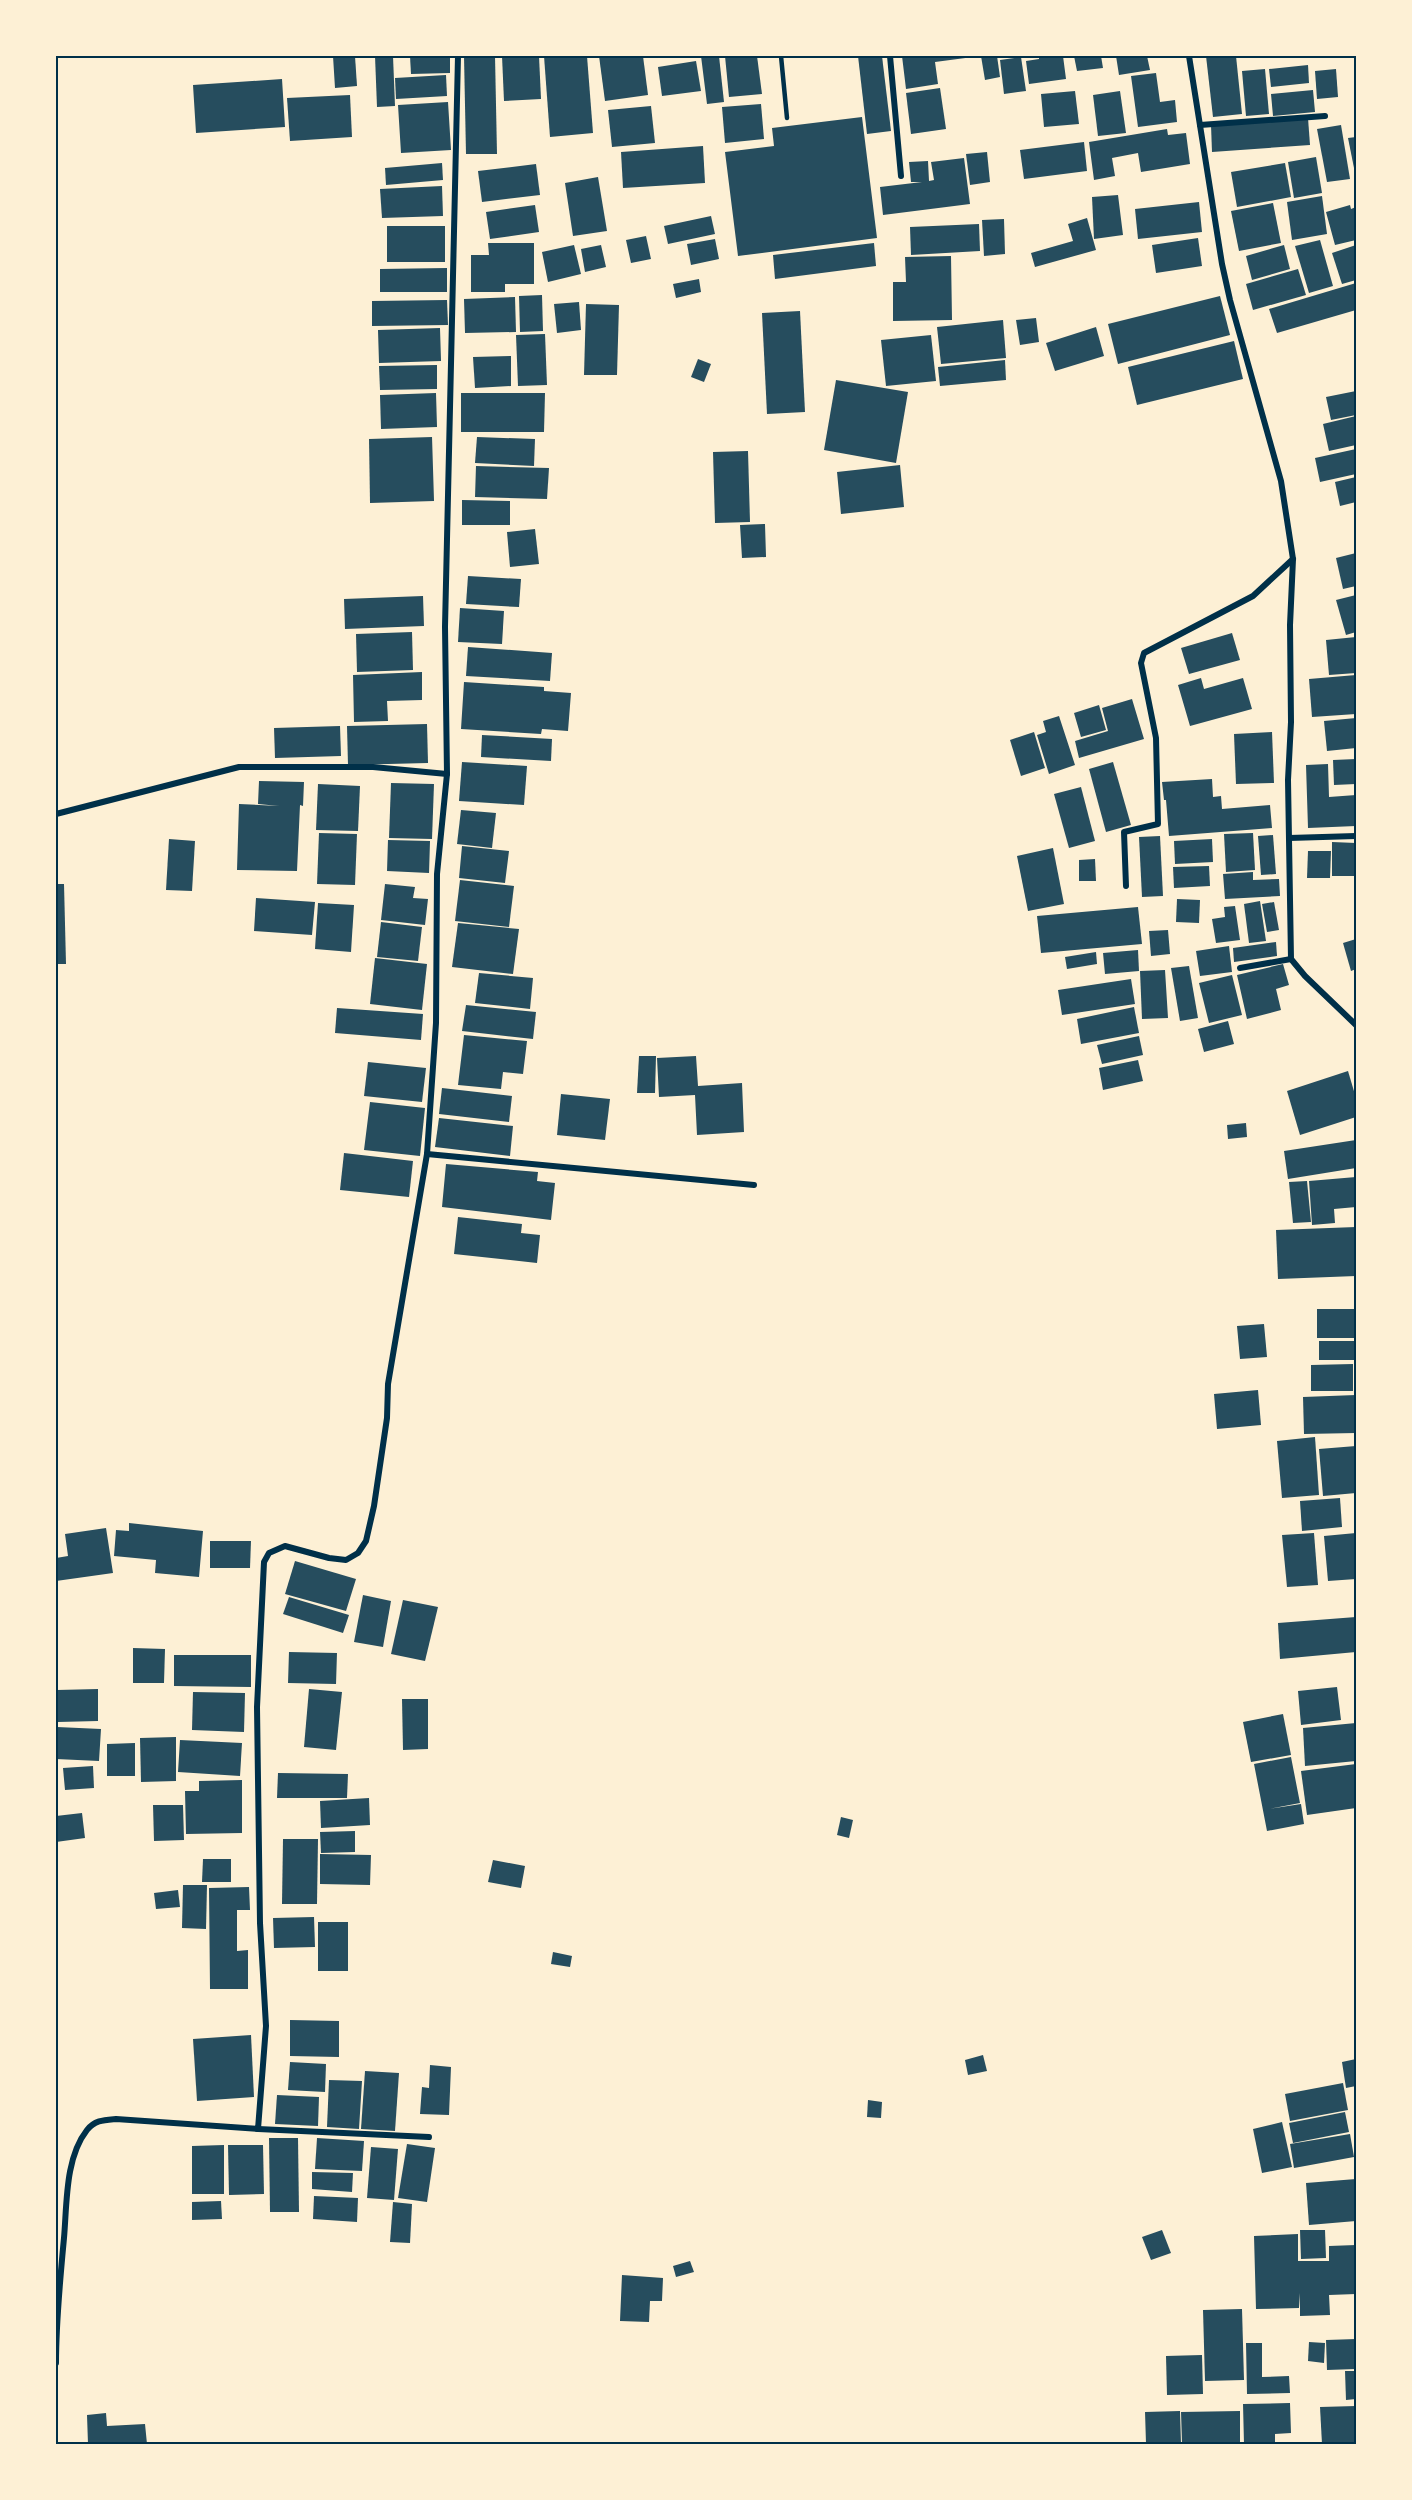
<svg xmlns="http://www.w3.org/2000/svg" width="1412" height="2500" font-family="'DM Sans',sans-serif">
  <rect width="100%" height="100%" fill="#fdf0d5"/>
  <g fill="#264d5e">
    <polygon points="333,56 355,56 357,86 335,88"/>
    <polygon points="375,56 393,56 395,106 377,107"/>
    <polygon points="410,56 450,56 450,73 411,74"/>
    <polygon points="464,56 495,56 497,154 466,154"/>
    <polygon points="502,56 539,56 541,99 504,101"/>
    <polygon points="544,56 587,56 593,133 550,137"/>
    <polygon points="599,56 643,56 648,95 605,101"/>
    <polygon points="701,56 719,56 724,102 707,104"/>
    <polygon points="725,56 757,56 762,94 729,97"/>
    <polygon points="858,56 882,56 891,131 867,134"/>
    <polygon points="902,56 973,56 973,57 935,62 938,84 906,89"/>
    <polygon points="981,56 997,56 1000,77 985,80"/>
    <polygon points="1039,56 1063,56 1066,79 1029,84 1026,61 1039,59"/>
    <polygon points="1074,56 1101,56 1103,68 1077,71"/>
    <polygon points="1116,56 1147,56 1150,70 1119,75"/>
    <polygon points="1206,56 1236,56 1242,114 1213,117"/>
    <polygon points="1021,57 1026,91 1004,94 1000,60"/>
    <polygon points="696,61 701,91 662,96 658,67"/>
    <polygon points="1308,65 1309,83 1271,87 1269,69"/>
    <polygon points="1265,69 1269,114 1246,116 1242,71"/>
    <polygon points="1336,69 1338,97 1317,99 1315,71"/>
    <polygon points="1156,73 1160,102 1175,100 1177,122 1138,127 1131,76"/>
    <polygon points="446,75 447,96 396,99 395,78"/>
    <polygon points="282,79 285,127 196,133 193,85"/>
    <polygon points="940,88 946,129 911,134 906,93"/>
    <polygon points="1313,90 1315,112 1273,116 1271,94"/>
    <polygon points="1075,91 1079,124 1044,127 1041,94"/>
    <polygon points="1120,91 1126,133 1098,136 1093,95"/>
    <polygon points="350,95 352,137 290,141 287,98"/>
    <polygon points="448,102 451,150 401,153 398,105"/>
    <polygon points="761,104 764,139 725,143 722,107"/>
    <polygon points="651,106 655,143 612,147 608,110"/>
    <polygon points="862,117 877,238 738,256 725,152 774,146 772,128"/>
    <polygon points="1308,118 1310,145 1212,152 1211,125"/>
    <polygon points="1341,125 1350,179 1327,182 1317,129"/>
    <polygon points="1167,129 1168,135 1186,133 1190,164 1141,172 1138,153 1112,158 1115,176 1094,180 1089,142"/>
    <polygon points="1356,137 1356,173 1355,173 1348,138"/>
    <polygon points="1084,142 1087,171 1024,179 1020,150"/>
    <polygon points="703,146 705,183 623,188 621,152"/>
    <polygon points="987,152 990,182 970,185 966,154"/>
    <polygon points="1316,157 1322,193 1294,198 1288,162"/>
    <polygon points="964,158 970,204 883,215 880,187 922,182 911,182 909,162 928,161 929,181 934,180 931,162"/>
    <polygon points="442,163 443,180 386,185 385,168"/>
    <polygon points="1285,163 1291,197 1237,207 1231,172"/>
    <polygon points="536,164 540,195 482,202 478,171"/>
    <polygon points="598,177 607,231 573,236 565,183"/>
    <polygon points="442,186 443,216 382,218 380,189"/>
    <polygon points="1118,195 1123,235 1094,239 1092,197"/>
    <polygon points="1322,196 1327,234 1292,240 1287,202"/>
    <polygon points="1199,202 1202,232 1138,239 1135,209"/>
    <polygon points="1273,203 1281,243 1239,251 1231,211"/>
    <polygon points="535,205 539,232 490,239 486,212"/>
    <polygon points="1350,205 1351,209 1356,207 1356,240 1335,245 1326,212"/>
    <polygon points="711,216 715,234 668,244 664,226"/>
    <polygon points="1087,218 1096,250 1035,267 1031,253 1073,241 1068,224"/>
    <polygon points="1004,219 1005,254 984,256 982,220"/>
    <polygon points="979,224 980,251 911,255 910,227"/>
    <rect x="387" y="226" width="58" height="36"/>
    <polygon points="646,236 651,259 631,263 626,240"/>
    <polygon points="1198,238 1202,266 1156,273 1152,245"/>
    <polygon points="715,239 719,259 691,265 687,244"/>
    <polygon points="1320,240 1333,286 1309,293 1295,246"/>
    <polygon points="488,243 534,243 534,284 505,284 505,292 471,292 471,255 489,255"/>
    <polygon points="874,243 876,266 775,279 773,255"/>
    <polygon points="574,245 581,274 548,282 542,252"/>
    <polygon points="601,245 606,267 585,272 581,249"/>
    <polygon points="1284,245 1290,269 1252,280 1246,256"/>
    <polygon points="1356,245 1356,280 1342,284 1332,253"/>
    <polygon points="951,256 952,320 893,321 893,282 906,282 905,257"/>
    <polygon points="447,268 447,292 380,292 380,269"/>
    <polygon points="1298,269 1306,295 1253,310 1246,284"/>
    <polygon points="699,279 701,292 676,298 673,284"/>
    <polygon points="1356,283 1356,310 1277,333 1269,309"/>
    <polygon points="542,295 543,331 520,332 519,296"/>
    <polygon points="1220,296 1230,335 1118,364 1108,324"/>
    <polygon points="515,297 516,332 465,333 464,299"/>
    <polygon points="447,300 448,325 372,326 372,301"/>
    <polygon points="579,302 581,330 557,333 554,304"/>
    <polygon points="586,304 619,305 617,375 584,375"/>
    <polygon points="800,311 805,412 767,414 762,313"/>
    <polygon points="1036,318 1039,342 1020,345 1016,320"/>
    <polygon points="1003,320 1006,358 941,364 937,327"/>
    <polygon points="1096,327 1104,356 1055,371 1046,343"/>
    <polygon points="440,328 441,361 379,363 378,330"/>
    <polygon points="545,334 547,385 518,386 516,335"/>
    <polygon points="931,335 936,381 886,386 881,340"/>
    <polygon points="1234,341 1243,379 1137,405 1128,367"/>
    <polygon points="511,356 511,386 475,388 473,357"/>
    <polygon points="698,359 711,364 704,382 691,377"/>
    <polygon points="1005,360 1006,380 940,386 938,367"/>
    <polygon points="437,365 437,389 380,390 379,366"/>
    <polygon points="836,380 908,392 896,463 824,450"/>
    <polygon points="1356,391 1356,415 1331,420 1326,397"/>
    <polygon points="436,393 437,427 381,429 380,395"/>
    <polygon points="461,393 545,393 544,432 461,432"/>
    <polygon points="1356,416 1356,445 1329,451 1323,424"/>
    <polygon points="432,437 434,501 370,503 369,439"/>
    <polygon points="477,437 535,439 534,466 475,463"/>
    <polygon points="1356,449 1356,474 1320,482 1315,458"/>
    <polygon points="748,451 750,522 715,523 713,452"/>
    <polygon points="900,465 904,507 841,514 837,472"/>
    <polygon points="476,466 549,468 547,499 475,497"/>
    <polygon points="1356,477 1356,502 1340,506 1335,482"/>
    <polygon points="462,500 510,501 510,525 462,525"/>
    <polygon points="765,524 766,557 742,558 740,525"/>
    <polygon points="535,529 539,564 510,567 507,532"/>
    <polygon points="1356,553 1356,586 1343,589 1336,558"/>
    <polygon points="468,576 521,579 519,607 466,604"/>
    <polygon points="1356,595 1356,632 1346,635 1336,600"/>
    <polygon points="423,596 424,626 345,629 344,599"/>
    <polygon points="460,608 504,611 502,644 458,642"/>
    <polygon points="412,632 413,670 357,672 356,634"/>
    <polygon points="1232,633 1240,660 1189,674 1181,648"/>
    <polygon points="1356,637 1356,673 1329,675 1326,640"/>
    <polygon points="468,647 552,653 550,681 466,676"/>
    <polygon points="422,672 422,700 387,701 388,721 354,722 353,675"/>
    <polygon points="1356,675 1356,714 1312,717 1309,679"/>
    <polygon points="1201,678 1204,689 1243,678 1252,709 1190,726 1178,685"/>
    <polygon points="464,682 544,687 544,691 571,693 568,731 542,729 541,734 461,729"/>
    <polygon points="1132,699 1144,739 1079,758 1075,741 1108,731 1102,708"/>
    <polygon points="1099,705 1106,730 1081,737 1074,713"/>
    <polygon points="1059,716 1075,765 1049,774 1037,735 1046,732 1043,721"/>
    <polygon points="1356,718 1356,748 1327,751 1324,721"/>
    <polygon points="427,724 428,763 348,765 347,726"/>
    <polygon points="340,726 341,756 275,758 274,728"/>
    <polygon points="1034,732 1045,768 1021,776 1010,740"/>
    <polygon points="1272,732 1274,783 1236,784 1234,734"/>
    <polygon points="482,735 552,739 551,761 481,757"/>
    <polygon points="1356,759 1356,784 1334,785 1333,760"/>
    <polygon points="462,762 527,766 524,805 459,801"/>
    <polygon points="1113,762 1131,825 1106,832 1089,769"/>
    <polygon points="1328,764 1329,797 1356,795 1356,826 1308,828 1306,765"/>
    <polygon points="1212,779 1213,797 1221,796 1222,809 1270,805 1272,828 1169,836 1166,800 1164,800 1162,782"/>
    <polygon points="259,781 304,782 303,806 300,805 297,871 237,870 239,804 279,806 258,804"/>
    <polygon points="391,783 434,784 432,839 389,838"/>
    <polygon points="318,784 360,786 358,831 316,830"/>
    <polygon points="1081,787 1095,841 1069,848 1054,794"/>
    <polygon points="461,810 496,813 492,848 457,844"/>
    <polygon points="319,833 357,834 355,885 317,884"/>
    <polygon points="1253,833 1255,870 1226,872 1224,834"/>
    <polygon points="1273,835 1276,874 1261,875 1258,836"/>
    <polygon points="1160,836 1163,896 1142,897 1139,837"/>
    <polygon points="169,839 195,841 192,891 166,890"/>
    <polygon points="1212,839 1213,862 1175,864 1174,841"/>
    <polygon points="388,840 430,841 429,873 387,871"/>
    <polygon points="1332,842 1356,843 1356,876 1332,876"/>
    <polygon points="462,846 509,851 505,883 459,878"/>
    <polygon points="1053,848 1064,904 1028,911 1017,856"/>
    <polygon points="1308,851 1331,851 1330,878 1307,878"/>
    <polygon points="1095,859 1096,881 1079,881 1079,860"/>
    <polygon points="1209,866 1210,886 1174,888 1173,867"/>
    <polygon points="1253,872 1253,880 1279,879 1280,896 1225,899 1223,874"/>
    <polygon points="460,880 514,886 509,927 455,921"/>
    <polygon points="56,884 64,884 66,964 56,964"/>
    <polygon points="385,884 415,887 413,898 428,899 425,925 381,920"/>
    <polygon points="256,898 315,902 312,935 254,931"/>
    <polygon points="1177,899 1200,900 1199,923 1176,922"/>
    <polygon points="1260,901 1266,941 1249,943 1244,904"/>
    <polygon points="1274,902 1279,930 1267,932 1262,904"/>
    <polygon points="318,903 354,905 351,952 315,949"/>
    <polygon points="1235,906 1240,940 1216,943 1212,919 1225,917 1224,907"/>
    <polygon points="1138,907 1142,944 1041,953 1037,916"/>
    <polygon points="381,922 422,927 418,961 377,957"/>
    <polygon points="458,923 519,929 513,974 452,967"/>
    <polygon points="1168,930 1170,954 1151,956 1149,931"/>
    <polygon points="1356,939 1356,969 1351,971 1343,943"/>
    <polygon points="1276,942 1277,956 1234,962 1233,948"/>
    <polygon points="1229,946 1232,972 1200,976 1196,951"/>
    <polygon points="1138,950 1139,971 1105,974 1103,953"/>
    <polygon points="1096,952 1097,964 1067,969 1065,957"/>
    <polygon points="375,958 427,964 422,1010 370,1004"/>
    <polygon points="1283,964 1289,985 1276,989 1281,1010 1247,1019 1237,975"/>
    <polygon points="1189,966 1198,1018 1180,1021 1171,968"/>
    <polygon points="1165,970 1168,1018 1142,1019 1140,971"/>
    <polygon points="479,973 533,978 530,1009 475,1003"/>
    <polygon points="1232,975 1242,1015 1209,1023 1199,983"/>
    <polygon points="1131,979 1135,1004 1062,1015 1058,990"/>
    <polygon points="466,1005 536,1012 533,1039 462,1031"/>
    <polygon points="1134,1007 1139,1033 1081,1044 1077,1019"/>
    <polygon points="337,1008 423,1014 421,1040 335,1033"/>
    <polygon points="1228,1021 1234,1044 1204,1052 1198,1029"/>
    <polygon points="464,1035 527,1041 523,1074 503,1072 501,1089 458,1085"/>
    <polygon points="1139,1036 1143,1055 1102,1064 1097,1045"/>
    <polygon points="639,1056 656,1056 655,1093 637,1093"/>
    <polygon points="696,1056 698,1086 742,1083 744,1132 697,1135 695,1095 659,1097 657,1058"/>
    <polygon points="1138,1060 1143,1081 1103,1090 1099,1068"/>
    <polygon points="368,1062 426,1068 422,1102 364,1096"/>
    <polygon points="1348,1071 1356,1098 1356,1117 1300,1135 1287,1091"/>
    <polygon points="442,1088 512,1096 509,1122 439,1114"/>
    <polygon points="561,1094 610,1099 605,1140 557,1135"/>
    <polygon points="370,1102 425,1108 420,1156 364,1150"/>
    <polygon points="439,1118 513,1126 510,1156 435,1147"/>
    <polygon points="1246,1123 1247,1137 1228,1139 1227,1125"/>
    <polygon points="1356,1140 1356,1168 1288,1179 1284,1151"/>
    <polygon points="344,1153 413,1161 409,1197 340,1190"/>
    <polygon points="446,1164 538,1172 537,1181 555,1183 551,1220 442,1207"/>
    <polygon points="1356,1177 1356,1207 1334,1209 1335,1223 1312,1225 1309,1181"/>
    <polygon points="1307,1181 1311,1222 1293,1223 1289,1182"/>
    <polygon points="458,1217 522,1224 521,1233 540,1235 537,1263 454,1254"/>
    <polygon points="1356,1227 1356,1276 1278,1279 1276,1230"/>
    <rect x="1317" y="1309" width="39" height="29"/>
    <polygon points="1264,1324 1267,1357 1240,1359 1237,1326"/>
    <rect x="1319" y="1341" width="37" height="19"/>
    <polygon points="1353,1364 1353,1391 1311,1391 1311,1365"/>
    <polygon points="1258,1390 1261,1425 1217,1429 1214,1394"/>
    <polygon points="1356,1395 1356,1433 1304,1434 1303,1397"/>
    <polygon points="1315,1437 1319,1495 1282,1498 1277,1441"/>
    <polygon points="1356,1446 1356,1493 1323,1496 1319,1449"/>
    <polygon points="1340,1498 1342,1527 1302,1531 1300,1501"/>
    <polygon points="129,1523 203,1531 199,1577 155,1573 156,1560 114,1556 116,1530 129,1531"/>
    <polygon points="106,1528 113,1573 56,1581 56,1558 68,1556 65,1534"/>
    <polygon points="1314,1533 1318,1585 1287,1587 1282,1535"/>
    <polygon points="1356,1533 1356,1579 1328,1581 1324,1536"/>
    <polygon points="210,1541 251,1541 250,1568 210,1568"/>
    <polygon points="295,1561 356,1579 346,1611 285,1594"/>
    <polygon points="363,1595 391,1601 383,1647 354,1642"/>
    <polygon points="289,1597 349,1615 343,1633 283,1614"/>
    <polygon points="403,1600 438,1607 425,1661 391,1654"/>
    <polygon points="1356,1617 1356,1652 1280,1659 1278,1623"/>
    <polygon points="133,1648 165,1649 164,1683 133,1683"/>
    <polygon points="289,1652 337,1653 336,1684 288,1683"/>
    <polygon points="174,1655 251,1655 251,1687 174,1686"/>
    <polygon points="1337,1687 1341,1720 1301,1725 1298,1691"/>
    <polygon points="98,1689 98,1721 58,1722 57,1690"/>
    <polygon points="309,1689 342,1692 336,1750 304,1747"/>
    <polygon points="193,1692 245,1693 244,1732 192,1730"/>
    <polygon points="402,1699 428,1699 428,1749 403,1750"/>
    <polygon points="1283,1714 1291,1755 1251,1762 1243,1722"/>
    <polygon points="1356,1723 1356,1761 1305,1766 1303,1728"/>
    <polygon points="57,1727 101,1729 99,1761 56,1759"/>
    <polygon points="176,1737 176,1781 141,1782 140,1738"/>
    <polygon points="180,1740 242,1743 240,1776 178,1772"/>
    <polygon points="135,1743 135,1776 107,1776 107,1744"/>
    <polygon points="1291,1757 1300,1803 1269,1809 1301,1804 1304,1824 1267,1831 1254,1764"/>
    <polygon points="1356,1764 1356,1808 1307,1815 1301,1771"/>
    <polygon points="93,1766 94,1788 65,1790 63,1768"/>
    <polygon points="278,1773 348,1774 347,1798 277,1798"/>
    <polygon points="242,1780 242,1833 186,1834 185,1791 199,1791 199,1781"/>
    <polygon points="369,1798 370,1825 321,1828 320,1801"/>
    <polygon points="153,1805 183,1805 184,1840 154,1841"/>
    <polygon points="82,1813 85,1838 56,1842 56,1816"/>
    <polygon points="841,1817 853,1820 849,1838 837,1835"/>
    <polygon points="355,1831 355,1852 321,1853 320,1832"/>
    <polygon points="283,1839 318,1839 317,1904 282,1904"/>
    <polygon points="320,1854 371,1855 370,1885 320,1884"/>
    <polygon points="203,1859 231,1859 231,1882 202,1882"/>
    <polygon points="493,1860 525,1866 521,1888 488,1882"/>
    <polygon points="183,1885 207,1885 206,1929 182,1928"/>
    <polygon points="249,1887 250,1910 237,1910 237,1951 248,1950 248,1989 210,1989 209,1888"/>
    <polygon points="178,1890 180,1907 156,1909 154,1893"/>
    <polygon points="314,1917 315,1947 274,1948 273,1918"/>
    <rect x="318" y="1922" width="30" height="49"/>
    <polygon points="553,1952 572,1956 570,1967 551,1964"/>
    <polygon points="290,2020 339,2021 339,2057 290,2056"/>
    <polygon points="251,2035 254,2097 197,2101 193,2039"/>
    <polygon points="983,2055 987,2071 968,2075 965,2060"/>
    <polygon points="1356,2059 1356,2086 1346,2088 1342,2062"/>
    <polygon points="290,2062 326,2064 325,2092 288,2090"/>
    <polygon points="430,2065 451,2067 449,2115 420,2114 422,2087 429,2088"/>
    <polygon points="365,2071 399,2073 395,2131 361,2129"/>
    <polygon points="329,2080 362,2081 359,2129 327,2127"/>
    <polygon points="1343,2083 1348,2110 1290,2121 1285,2094"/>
    <polygon points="277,2095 319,2097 318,2126 275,2124"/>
    <polygon points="868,2100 882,2102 881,2118 867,2117"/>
    <polygon points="1345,2112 1349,2132 1293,2143 1289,2123"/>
    <polygon points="1282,2122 1292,2167 1262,2173 1253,2129"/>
    <polygon points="1350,2134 1354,2157 1294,2168 1290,2144"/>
    <polygon points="269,2138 298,2138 299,2212 270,2212"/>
    <polygon points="317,2138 364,2141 362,2171 315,2169"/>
    <polygon points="407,2144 435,2148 427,2202 398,2198"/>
    <polygon points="224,2145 224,2194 192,2194 192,2146"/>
    <polygon points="228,2145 263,2145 264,2194 229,2195"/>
    <polygon points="371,2147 398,2149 394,2200 367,2198"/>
    <polygon points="312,2172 353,2173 352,2192 312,2189"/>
    <polygon points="1356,2179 1356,2221 1309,2225 1306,2183"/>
    <polygon points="314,2196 358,2198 357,2222 313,2219"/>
    <polygon points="221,2201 222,2219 192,2220 192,2202"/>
    <polygon points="393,2202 412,2204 410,2243 390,2242"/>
    <polygon points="1162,2230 1171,2253 1151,2260 1142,2237"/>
    <polygon points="1300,2230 1325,2230 1326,2258 1301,2259"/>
    <polygon points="1298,2234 1298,2261 1329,2261 1329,2246 1356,2245 1356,2294 1329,2295 1330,2315 1300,2316 1300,2293 1299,2308 1256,2309 1254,2236"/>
    <polygon points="690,2261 694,2272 676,2277 673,2266"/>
    <polygon points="622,2275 663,2278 662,2301 650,2301 649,2322 620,2321"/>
    <polygon points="1242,2309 1244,2380 1205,2381 1203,2310"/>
    <polygon points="1356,2339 1356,2369 1327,2370 1326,2340"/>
    <polygon points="1309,2342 1325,2343 1324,2363 1308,2361"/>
    <polygon points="1246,2343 1262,2343 1262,2377 1289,2376 1290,2393 1247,2394"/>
    <polygon points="1202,2355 1203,2394 1167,2395 1166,2356"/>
    <polygon points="1345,2371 1356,2371 1356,2399 1346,2400"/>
    <polygon points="1290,2403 1291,2433 1275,2434 1275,2444 1244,2444 1243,2404"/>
    <polygon points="1356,2406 1356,2443 1322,2444 1320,2407"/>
    <polygon points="1180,2411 1181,2444 1146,2444 1145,2412"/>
    <polygon points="1240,2411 1240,2444 1182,2444 1181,2412"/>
    <polygon points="106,2413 107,2426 145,2424 147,2444 88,2444 87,2415"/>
  </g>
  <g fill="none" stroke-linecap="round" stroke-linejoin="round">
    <polyline stroke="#003049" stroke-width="4.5" points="781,56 787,118"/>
    <g stroke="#003049" stroke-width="6">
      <polyline points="890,56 901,176"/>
      <polyline points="1189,56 1222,264 1230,300 1281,481 1293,559 1290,625 1291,722 1288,780 1291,959 1305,976 1356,1025"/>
      <polyline points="1200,125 1325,116"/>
      <polyline points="56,814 239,767 373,767 447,774"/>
      <polyline points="1289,838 1356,836"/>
      <polyline points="1126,886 1124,832 1158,824 1156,738 1141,663 1144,653 1253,596 1293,559"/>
      <polyline points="1240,968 1291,959"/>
      <polyline points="427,1154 754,1185"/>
      <polyline points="258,2129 429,2137"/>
      <path d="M56,2363C56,2321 60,2280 64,2238C67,2204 65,2158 87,2130C95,2120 104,2120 116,2119L258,2129L266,2026L260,1923L257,1707L264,1562L269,1553L285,1546L329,1558L346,1560L358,1553L366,1541L374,1506L387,1418L388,1384L427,1154L436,1023L437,874L447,774L445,627L458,56"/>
    </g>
  </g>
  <rect width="1412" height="2500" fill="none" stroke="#fdf0d5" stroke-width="114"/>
  <rect x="57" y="57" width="1298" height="2386" fill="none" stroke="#003049" stroke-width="2"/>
</svg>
